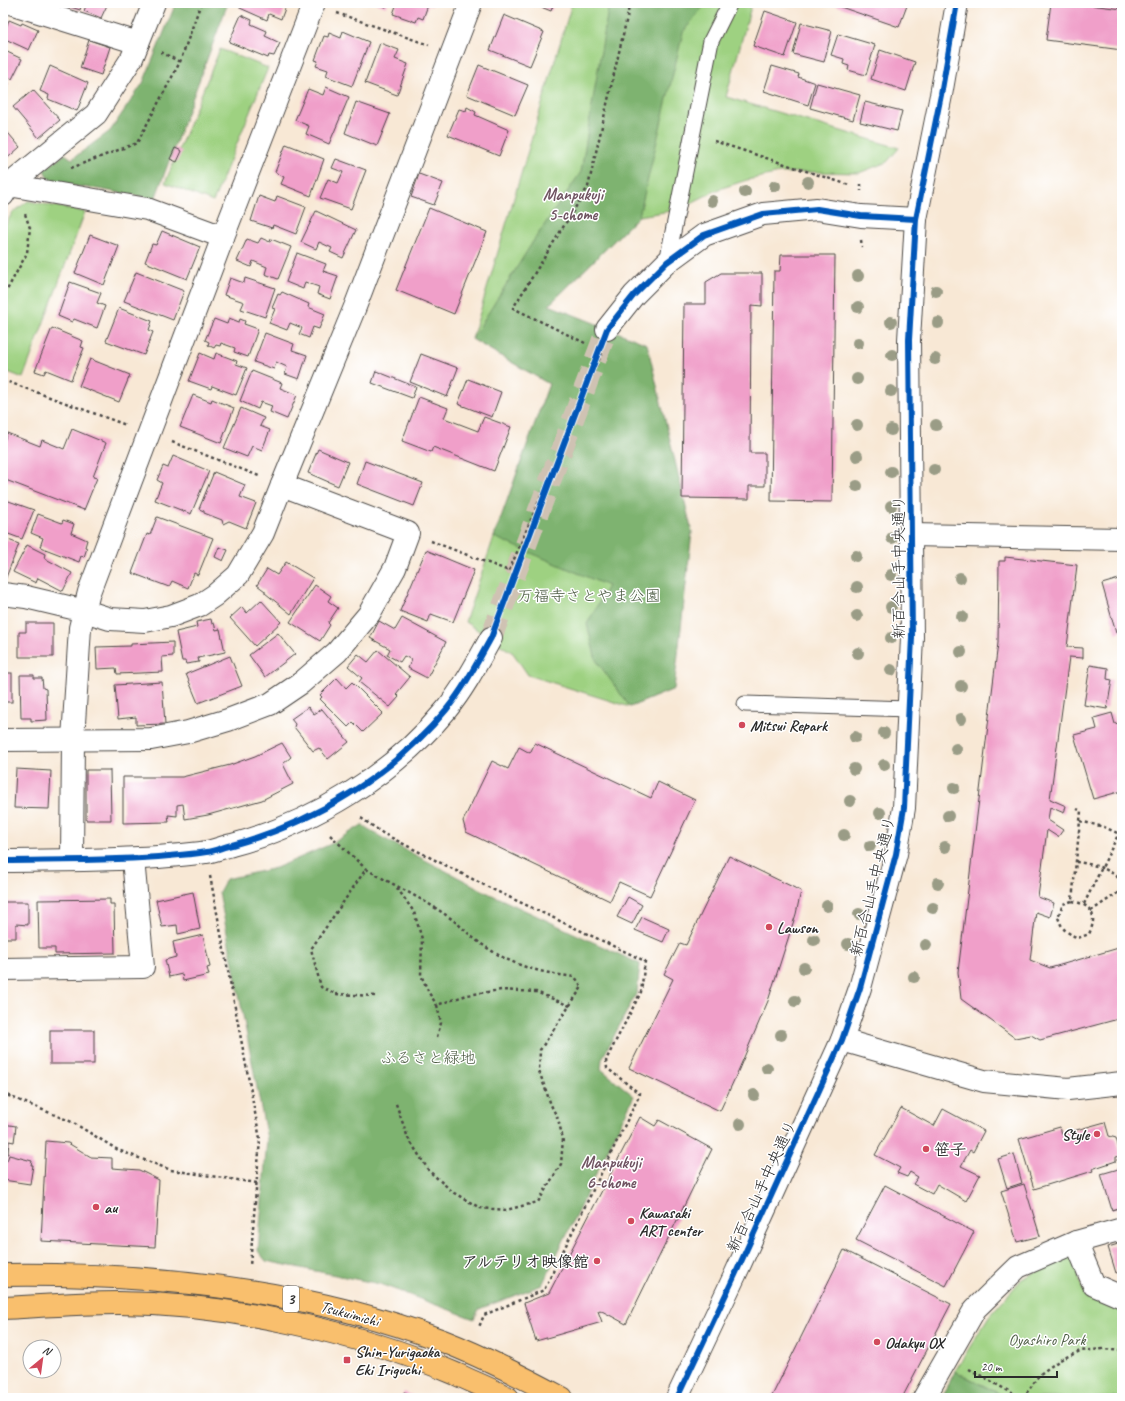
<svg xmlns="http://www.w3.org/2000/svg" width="1125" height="1401" font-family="Caveat,'Klee One',sans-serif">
  <rect width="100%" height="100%" fill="#fff"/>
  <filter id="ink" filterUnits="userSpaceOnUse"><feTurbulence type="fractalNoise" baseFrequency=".025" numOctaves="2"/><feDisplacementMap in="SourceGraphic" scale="8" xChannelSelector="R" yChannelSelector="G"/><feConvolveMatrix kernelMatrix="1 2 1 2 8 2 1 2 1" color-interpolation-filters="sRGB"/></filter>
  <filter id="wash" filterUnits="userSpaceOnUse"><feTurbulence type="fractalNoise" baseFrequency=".012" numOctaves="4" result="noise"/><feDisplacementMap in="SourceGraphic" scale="16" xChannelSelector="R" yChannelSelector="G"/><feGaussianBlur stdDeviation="0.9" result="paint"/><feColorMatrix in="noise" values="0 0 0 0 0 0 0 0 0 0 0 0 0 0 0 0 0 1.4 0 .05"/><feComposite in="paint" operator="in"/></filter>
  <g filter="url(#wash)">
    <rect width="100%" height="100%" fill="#f8e8d5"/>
    <g fill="#9ed181" stroke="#647e56">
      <polygon points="572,3 752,3 726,97 899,148 887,162 859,173 815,172 780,173 747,180 719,189 677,210 639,216 549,305 674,689 630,707 528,675 513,653 465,622 494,537 549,384 472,339"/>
      <polygon points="220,49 268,68 213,202 165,183"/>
      <polygon points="28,201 85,212 23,378 3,370 3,230 12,213"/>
      <polygon points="1071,1255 1084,1292 1122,1309 1122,1398 1008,1398 955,1371 989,1316 1022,1279"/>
    </g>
    <g fill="#7eb36f" stroke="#546f4d">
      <polygon points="176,3 228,3 155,199 98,189 50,183 44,170 65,154 72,159 110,131 143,83"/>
      <polygon points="609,3 706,3 683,32 639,216 549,305 647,344 692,532 674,689 630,707 596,660 587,624 608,586 494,537 549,384 472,339 534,240 581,172"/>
      <polygon points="362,825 381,837 490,894 640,964 637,992 602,1059 601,1069 634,1096 542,1285 479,1309 474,1319 380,1284 266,1261 258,1251 267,1139 219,892 226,879 276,868 331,844"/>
      <polygon points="955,1371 1007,1398 942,1398"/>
    </g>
    <g id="blocks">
      <g fill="#f09fc9">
        <polygon points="58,3 82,3 80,10"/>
        <polygon points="87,3 108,3 101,18 84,11"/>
        <polygon points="242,3 287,3 281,19 269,14 267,20 240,8"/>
        <polygon points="376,3 388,3 386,7"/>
        <polygon points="397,3 433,3 432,6 428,5 423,19 418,17 416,22 393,14"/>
        <polygon points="531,3 554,3 551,11"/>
        <polygon points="829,3 908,3 899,27"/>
        <polygon points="1051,3 1074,3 1122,9 1122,50 1046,40"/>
        <polygon points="765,11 797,22 785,57 753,46"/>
        <polygon points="241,15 252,20 251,24 267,31 265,36 280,43 274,56 269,55 268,58 229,42"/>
        <polygon points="504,15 544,32 530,66 490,50"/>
        <polygon points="9,20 21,25 22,23 38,30 29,50 3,38 3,35"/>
        <polygon points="801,23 832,31 824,62 793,54"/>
        <polygon points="343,31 369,42 352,86 326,76 328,70 316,66 318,61 315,60 324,36 328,37 329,33 341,38"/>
        <polygon points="838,34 875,45 866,75 848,70 849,66 843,64 844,59 831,55"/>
        <polygon points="89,40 110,47 101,75 80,68"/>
        <polygon points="380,43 399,50 395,59 408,64 397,95 365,83"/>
        <polygon points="3,50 22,59 12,79 3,75"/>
        <polygon points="880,50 915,62 906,91 871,79"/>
        <polygon points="479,65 528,85 515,115 467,95"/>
        <polygon points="50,66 88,83 77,111 48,99 49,95 40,91"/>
        <polygon points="772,66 799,74 798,77 815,83 808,105 764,91"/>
        <polygon points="3,80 9,83 3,95"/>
        <polygon points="817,83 860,95 853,120 810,108"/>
        <polygon points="326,87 349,97 329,144 306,134 309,126 295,120 308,89 323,95"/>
        <polygon points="33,90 60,120 39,138 13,107"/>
        <polygon points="356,102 390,114 377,146 345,133"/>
        <polygon points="865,102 902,111 897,131 860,122"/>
        <polygon points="467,107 476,112 475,115 509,130 499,156 448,135 459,109 466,111"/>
        <polygon points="3,127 20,147 3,162"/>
        <polygon points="286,144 324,159 311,196 281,184 284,177 275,172"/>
        <polygon points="175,148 182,151 177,162 170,159"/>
        <polygon points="336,159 366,170 351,209 320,198 328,179 338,183 343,172 332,168"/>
        <polygon points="419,174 443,183 434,205 411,197"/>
        <polygon points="259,196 275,202 277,196 306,207 296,234 273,225 272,228 251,221"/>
        <polygon points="429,208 487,232 454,314 396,290"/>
        <polygon points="316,211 356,230 343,258 330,252 332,248 319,242 316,249 301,242"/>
        <polygon points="162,231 200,247 187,279 145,262 152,244 156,245"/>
        <polygon points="90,235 119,246 104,285 75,273"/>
        <polygon points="261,238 270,242 271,239 291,247 278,279 265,274 267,267 253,261 251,267 237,261 247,239 258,243"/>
        <polygon points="297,253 326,264 323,271 338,276 330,299 317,294 319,287 305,282 303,289 286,282"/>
        <polygon points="781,255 835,255 832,502 771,501 774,271 780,271"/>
        <polygon points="136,272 184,291 173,320 124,301"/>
        <polygon points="721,273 762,273 762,306 751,305 750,453 765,453 765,486 749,486 749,499 682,498 684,304 706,304 706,282"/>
        <polygon points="230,278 244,283 245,278 275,288 265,317 241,309 244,302 224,295"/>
        <polygon points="70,282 101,293 97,303 105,306 97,328 74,319 72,322 58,316"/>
        <polygon points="282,292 309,304 308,307 325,314 319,329 313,327 309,338 299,334 302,328 290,323 287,330 269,323 275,309 272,308 278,294 280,295"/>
        <polygon points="119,308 152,321 149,330 153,332 144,355 106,341"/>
        <polygon points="229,318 239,322 240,319 245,321 244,324 258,329 248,357 234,352 235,348 221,343 220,346 216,345 214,348 208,345 209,342 205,340 214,319 227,324"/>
        <polygon points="52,328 83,341 81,347 84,348 71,380 46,370 44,374 35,371"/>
        <polygon points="265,333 294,344 292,350 307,355 299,379 285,374 287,367 276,362 274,369 254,362"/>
        <polygon points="200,353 214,359 216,353 237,361 236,364 247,368 236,395 212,386 211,389 189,381"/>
        <polygon points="421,354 458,368 447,397 410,382"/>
        <polygon points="90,359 130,375 119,402 79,386"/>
        <polygon points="252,371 282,383 280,388 297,395 287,419 270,412 272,406 261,402 258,409 240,401"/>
        <polygon points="376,371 416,387 412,398 372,383"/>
        <polygon points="468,379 501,392 492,417 458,404"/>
        <polygon points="193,395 211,402 212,399 234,408 221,443 180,427"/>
        <polygon points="419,397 448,408 444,418 478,431 484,417 511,427 494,471 433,447 431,452 402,441"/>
        <polygon points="241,408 264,418 260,426 270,430 262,450 252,446 247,457 224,448"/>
        <polygon points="72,429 106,443 93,477 97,478 84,510 3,479 3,444 7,433 40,446 42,440 64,449"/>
        <polygon points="318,449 348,462 338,486 308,473"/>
        <polygon points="173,456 209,471 191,514 155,500 162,483 157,480 163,466 168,468"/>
        <polygon points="365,461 423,483 414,506 357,484"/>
        <polygon points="214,472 245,485 240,497 256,503 246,528 229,521 223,524 222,520 204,513 204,511 199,509"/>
        <polygon points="3,499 34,510 22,539 3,532"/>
        <polygon points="38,514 62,523 63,520 74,524 71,533 87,540 85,547 87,548 84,557 81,556 79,562 40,547 43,538 31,533"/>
        <polygon points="157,517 213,538 198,575 194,573 188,588 172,581 169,587 132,573 147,534 150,535"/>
        <polygon points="3,538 19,544 5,580 3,579"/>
        <polygon points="27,545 45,554 44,558 72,573 63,591 38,578 36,583 13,572"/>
        <polygon points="219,547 228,550 223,561 215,557"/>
        <polygon points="426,550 474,570 453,622 431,614 428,622 400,611"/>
        <polygon points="1005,557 1077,565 1067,647 1083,648 1083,658 1069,657 1050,799 1066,806 1064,813 1050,807 1048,820 1063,830 1058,837 1047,830 1038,897 1054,903 1050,917 1036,912 1030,960 1050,968 1122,947 1122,1018 1040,1040 1031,1035 1015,1038 961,999 958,972 998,643 999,561 1005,561"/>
        <polygon points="286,562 313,578 291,614 265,593 265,591 257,585 267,569 277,575"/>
        <polygon points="1122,578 1122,631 1116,633 1102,584"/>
        <polygon points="315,585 331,596 328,601 338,608 328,623 330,625 320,641 290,622"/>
        <polygon points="261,600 281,622 255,646 230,618 242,607 247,613"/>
        <polygon points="402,618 446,642 427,678 408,668 412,660 404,656 400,662 387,655 390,649 370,638 379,621 395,630"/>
        <polygon points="211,619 212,624 214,623 216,630 220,629 225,652 198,658 199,662 186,664 185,661 182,661 176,632 197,627 196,622"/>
        <polygon points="26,623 53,623 53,657 19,657 19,632 26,632"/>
        <polygon points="278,633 295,654 265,677 249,655"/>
        <polygon points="173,642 173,656 162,657 163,672 117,674 116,668 97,669 96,647 131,646 131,644"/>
        <polygon points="378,650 410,677 396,694 399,697 390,707 359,682 362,678 348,666 358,654 368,662"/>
        <polygon points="230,656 242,686 198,703 186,674"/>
        <polygon points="1090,665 1108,668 1107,679 1112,680 1107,709 1084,705"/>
        <rect x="3" y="673" width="9" height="29"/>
        <polygon points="20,675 34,675 34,678 42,678 43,688 46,689 47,720 31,721 31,718 21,718"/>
        <polygon points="337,678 346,688 352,682 383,713 363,732 353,722 348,727 320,699 322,697 320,695"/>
        <polygon points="162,682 165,724 136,725 136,717 118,719 115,685"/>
        <polygon points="308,707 314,714 322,709 349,742 328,759 319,748 313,751 294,727 295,724 291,719"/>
        <polygon points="1112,713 1115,724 1122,722 1122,791 1093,799 1074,735 1097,729 1094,718"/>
        <polygon points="282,743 291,757 283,764 293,784 262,800 208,815 185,819 183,804 177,805 177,816 168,815 169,822 123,823 123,777 182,777 230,765 255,756"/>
        <polygon points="535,743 651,798 658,782 695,800 650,896 619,882 610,901 466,832 463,821 492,761 508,769 519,747 530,753"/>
        <polygon points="16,769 51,771 49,809 14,808"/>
        <polygon points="86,770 110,770 111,820 86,820"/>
        <polygon points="729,856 801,891 796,914 768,1001 739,1069 720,1111 629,1068 673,979 664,974 680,943 686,945"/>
        <polygon points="193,892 200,929 178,934 177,925 162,927 156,900"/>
        <polygon points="628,897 642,905 632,924 617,917"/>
        <polygon points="110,899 110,904 114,904 115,953 55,954 55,948 39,948 38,900"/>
        <polygon points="3,902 28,902 28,925 16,924 16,938 3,938"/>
        <polygon points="642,917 669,929 663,942 635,930"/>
        <polygon points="203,935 210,967 207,968 209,975 183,981 182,974 169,977 165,960 176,957 173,942"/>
        <rect x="50" y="1030" width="44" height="34"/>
        <polygon points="901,1108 934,1126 943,1109 984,1131 973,1152 970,1150 961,1166 980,1175 966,1201 937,1184 932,1194 913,1184 918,1177 910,1172 907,1177 897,1173 900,1168 875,1155"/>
        <polygon points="640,1117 655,1126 659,1120 712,1149 626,1324 600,1310 598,1311 602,1322 536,1341 524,1303 549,1293"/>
        <polygon points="1105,1122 1109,1136 1116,1138 1121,1156 1116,1157 1116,1161 1092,1169 1093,1171 1034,1189 1019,1139 1060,1127 1062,1134"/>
        <polygon points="3,1124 16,1126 14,1142 9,1141 8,1154 3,1153"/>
        <polygon points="46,1141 68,1143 91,1157 112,1158 112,1168 139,1170 159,1180 155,1247 41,1241"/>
        <polygon points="1014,1154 1022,1183 1007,1188 998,1159"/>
        <polygon points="9,1155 32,1161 31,1165 33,1165 30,1184 3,1180 3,1160 7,1161"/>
        <polygon points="1122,1168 1122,1207 1112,1210 1101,1174"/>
        <polygon points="1024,1184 1040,1236 1017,1242 1001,1191"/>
        <polygon points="885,1185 974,1232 946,1286 856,1240"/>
        <polygon points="1122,1243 1122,1271 1116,1273 1108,1247"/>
        <polygon points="844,1250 951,1304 902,1398 771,1398"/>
        <polygon points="404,1392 418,1398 402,1398"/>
      </g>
    </g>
  </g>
  <g filter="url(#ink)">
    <use href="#blocks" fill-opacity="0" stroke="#4a4744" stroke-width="1"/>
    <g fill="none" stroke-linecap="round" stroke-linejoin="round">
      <polyline stroke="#cfc2b3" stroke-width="22" stroke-dasharray="22 11" stroke-linecap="butt" points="491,638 607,329"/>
      <defs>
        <g id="service">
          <polyline points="667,262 711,41 730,3"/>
          <polyline points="745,704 909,709"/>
        </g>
        <g id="minor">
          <polyline points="10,3 138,43"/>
          <polyline points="3,184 147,209 223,237"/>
          <polyline points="3,195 9,185 96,114 132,58 154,3"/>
          <polyline points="911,535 1122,539"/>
          <polyline points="3,594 26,597 85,611 110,619 145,621 171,616 200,605 215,595 238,575 263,533 282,485 355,307 471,3"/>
          <polyline points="3,740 151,739 188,732 228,720 270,704 301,683 337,652 369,614 395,568 408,533 282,485"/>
          <polyline points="72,860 73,739 80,628 89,592 223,237 314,3"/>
          <polyline points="3,969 143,967 133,859"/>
          <polyline points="1076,1242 1094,1285 1122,1297"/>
          <polyline points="924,1398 975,1309 1018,1267 1076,1242 1122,1229"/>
        </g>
        <g id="tertiary">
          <polyline points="607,329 634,295 667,262 704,235 763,214 817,209 861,216 916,219"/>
          <path d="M3,861C58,860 114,861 169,856C181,855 194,854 206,852C214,851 223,847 232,845C314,823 392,775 446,710C464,688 477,663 491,638"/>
          <polyline points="842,1040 984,1081 1068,1089 1122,1083"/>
          <polyline points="677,1398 735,1275 842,1040 860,988 896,854 904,808 912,637 909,340 916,219 941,95 957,3"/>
        </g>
        <g id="primary">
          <path d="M3,1275C148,1273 306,1289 443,1341C484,1357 523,1377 562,1398"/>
          <path d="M3,1308C41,1306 80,1303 118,1303C229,1304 353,1330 456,1374C473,1382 491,1389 508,1398"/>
        </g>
      </defs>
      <use href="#service" stroke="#4a4744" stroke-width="17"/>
      <use href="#minor" stroke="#4a4744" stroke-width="24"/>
      <use href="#tertiary" stroke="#4a4744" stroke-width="24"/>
      <use href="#primary" stroke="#4a4744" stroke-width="24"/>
      <g stroke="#4a4744" stroke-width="2.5" stroke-dasharray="3 3" stroke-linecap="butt">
        <polyline points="337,13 429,45"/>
        <polyline points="161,52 180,62"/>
        <polyline points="714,141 849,185"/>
        <polyline points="71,168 137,143 180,62 201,3"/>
        <polyline points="861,184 861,191"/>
        <polyline points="861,240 862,247"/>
        <polyline points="3,293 7,290 27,253 30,228 25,214"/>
        <polyline points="585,343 513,308 588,187 628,13 629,3"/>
        <polyline points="3,380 126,425"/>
        <polyline points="172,442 259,476"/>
        <polyline points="431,541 509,571 602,353"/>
        <polyline points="361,818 384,834 492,889 645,961 641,992 606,1060 607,1068 640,1094 544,1290 484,1315 479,1327"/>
        <polyline points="1080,821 1104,827 1122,835"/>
        <polyline points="330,835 366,869"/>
        <path d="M1076,862C1092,864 1112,868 1122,883"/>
        <polyline points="210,876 260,1139 250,1266"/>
        <polyline points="397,888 414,912 422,939 421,975 429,993 437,1005"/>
        <path d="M1072,901L1063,904L1058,917C1062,930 1066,932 1078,938L1089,934C1098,915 1092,905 1072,901L1081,811L1077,809"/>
        <polyline points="1084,904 1119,833"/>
        <polyline points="1091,911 1122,890"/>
        <path d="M375,996L336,994L321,987L311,949L366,869C395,886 426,900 453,920C461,926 468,934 476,940C509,965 535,972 575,977L582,987L540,1050L539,1071L551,1105L558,1119L563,1139L561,1164L538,1202L506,1210L480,1208L454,1193L429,1171L408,1138L395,1101"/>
        <polyline points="437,1037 441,1023 437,1005 467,995 501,990 536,992 570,1006"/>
        <polyline points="3,1062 4,1094 72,1122 118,1150 171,1170 257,1183"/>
        <polyline points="969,1369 1021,1398"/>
        <polyline points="1023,1398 1040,1374 1060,1360 1080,1351 1104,1349 1122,1351"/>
      </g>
      <use href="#service" stroke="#fff" stroke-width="15"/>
      <use href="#minor" stroke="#fff" stroke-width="22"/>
      <use href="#tertiary" stroke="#fff" stroke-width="22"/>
      <use href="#primary" stroke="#f9bf6d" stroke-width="22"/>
      <defs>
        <g id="cycleway">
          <path d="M3,861C58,860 114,861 169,856C181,855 194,854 206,852C214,851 223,847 232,845C314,823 392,775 446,710C464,688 477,663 491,638L607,329L634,295L667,262L704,235L763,214L817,209L861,216L916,219"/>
          <polyline points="677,1398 735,1275 842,1040 860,988 896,854 904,808 912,637 909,340 916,219 941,95 957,3"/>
        </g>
      </defs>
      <use href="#cycleway" stroke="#fff" stroke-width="8"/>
      <use href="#cycleway" stroke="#0057b8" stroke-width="6"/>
    </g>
    <g fill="#9a9c86">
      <circle cx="808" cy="182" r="6"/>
      <circle cx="775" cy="186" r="6"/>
      <circle cx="745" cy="192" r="6"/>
      <circle cx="712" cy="201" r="6"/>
      <circle cx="858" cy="276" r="6"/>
      <circle cx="936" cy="291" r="6"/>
      <circle cx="858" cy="307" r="6"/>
      <circle cx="891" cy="322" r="6"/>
      <circle cx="938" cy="323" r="6"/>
      <circle cx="858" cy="343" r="6"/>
      <circle cx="892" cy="355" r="6"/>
      <circle cx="935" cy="359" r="6"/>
      <circle cx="857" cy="379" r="6"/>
      <circle cx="891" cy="391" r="6"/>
      <circle cx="857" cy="425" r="6"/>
      <circle cx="936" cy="425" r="6"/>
      <circle cx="891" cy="430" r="6"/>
      <circle cx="857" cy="456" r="6"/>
      <circle cx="934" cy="470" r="6"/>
      <circle cx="891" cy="472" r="6"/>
      <circle cx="857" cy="486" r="6"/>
      <circle cx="891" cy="506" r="6"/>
      <circle cx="892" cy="538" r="6"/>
      <circle cx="856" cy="556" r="6"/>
      <circle cx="891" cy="575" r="6"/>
      <circle cx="960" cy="578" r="6"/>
      <circle cx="857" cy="587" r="6"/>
      <circle cx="891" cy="607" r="6"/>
      <circle cx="857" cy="616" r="6"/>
      <circle cx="962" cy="617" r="6"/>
      <circle cx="891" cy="638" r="6"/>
      <circle cx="961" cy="652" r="6"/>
      <circle cx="858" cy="653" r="6"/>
      <circle cx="891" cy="670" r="6"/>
      <circle cx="961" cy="686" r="6"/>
      <circle cx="961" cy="719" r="6"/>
      <circle cx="884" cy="733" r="6"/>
      <circle cx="855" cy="737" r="6"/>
      <circle cx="956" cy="749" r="6"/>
      <circle cx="884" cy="765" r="6"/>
      <circle cx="854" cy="769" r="6"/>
      <circle cx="954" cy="788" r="6"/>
      <circle cx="850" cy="801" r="6"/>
      <circle cx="880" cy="813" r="6"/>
      <circle cx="948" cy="816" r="6"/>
      <circle cx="844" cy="835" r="6"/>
      <circle cx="870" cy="846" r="6"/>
      <circle cx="945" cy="847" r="6"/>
      <circle cx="938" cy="883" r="6"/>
      <circle cx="827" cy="906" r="6"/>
      <circle cx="933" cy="908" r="6"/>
      <circle cx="859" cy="914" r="6"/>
      <circle cx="814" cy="940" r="6"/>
      <circle cx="848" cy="944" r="6"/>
      <circle cx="926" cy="945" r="6"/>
      <circle cx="804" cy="968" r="6"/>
      <circle cx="914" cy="977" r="6"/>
      <circle cx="795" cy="1001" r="6"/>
      <circle cx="781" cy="1035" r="6"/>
      <circle cx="767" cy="1068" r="6"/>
      <circle cx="754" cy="1095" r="6"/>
      <circle cx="740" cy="1124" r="6"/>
    </g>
  </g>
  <g fill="#d1495b" stroke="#fff" stroke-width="1.5">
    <circle cx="742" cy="725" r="4"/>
    <circle cx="769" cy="927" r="4"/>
    <circle cx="1097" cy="1134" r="4"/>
    <circle cx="926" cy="1149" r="4"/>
    <circle cx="96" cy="1207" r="4"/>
    <circle cx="631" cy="1221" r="4"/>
    <circle cx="597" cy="1261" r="4"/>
    <circle cx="877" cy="1342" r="4"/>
    <rect x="343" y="1356" width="8" height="8" rx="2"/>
  </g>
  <g text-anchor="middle" stroke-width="3" stroke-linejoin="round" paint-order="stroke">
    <rect fill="#fff" stroke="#6b6b6b" stroke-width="1" x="283" y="1286" width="16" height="26" rx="3"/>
    <g font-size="15" font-weight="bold" fill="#2b2b2b">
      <text x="291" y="1304">3</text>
    </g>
    <g font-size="16" fill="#2b2b2b" stroke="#fff">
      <text transform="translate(898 567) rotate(-90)" y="6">新百合山手中央通り</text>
      <text transform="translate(872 886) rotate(-76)" y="6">新百合山手中央通り</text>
      <text transform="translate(761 1186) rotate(-65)" y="6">新百合山手中央通り</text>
      <text transform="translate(350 1313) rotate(15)" y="6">Tsukuimichi</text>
    </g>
    <g font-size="16" fill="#4e5d45" stroke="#fff">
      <text x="589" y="601">万福寺さとやま公園</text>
      <text x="428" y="1063">ふるさと緑地</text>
      <text x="1047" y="1345">Oyashiro Park</text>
    </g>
    <g font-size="16" font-weight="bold" fill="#2b2b2b" stroke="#fff" text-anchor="start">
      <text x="750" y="731">Mitsui Repark</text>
      <text x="777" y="933">Lawson</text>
      <text x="1089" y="1140" text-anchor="end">Style</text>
      <text x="934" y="1155">笹子</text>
      <text x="104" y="1213">au</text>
      <text x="639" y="1218">Kawasaki<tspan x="639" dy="18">ART center</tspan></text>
      <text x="589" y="1267" text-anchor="end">アルテリオ映像館</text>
      <text x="885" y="1348">Odakyu OX</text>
      <text x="355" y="1357">Shin-Yurigaoka<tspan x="355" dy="18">Eki Iriguchi</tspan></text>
    </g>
    <g font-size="17" font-weight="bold" fill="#705462" stroke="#fff">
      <text x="573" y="200">Manpukuji<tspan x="573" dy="20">5-chome</tspan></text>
      <text x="611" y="1168">Manpukuji<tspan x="611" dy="20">6-chome</tspan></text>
    </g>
  </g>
  <rect width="1125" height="1401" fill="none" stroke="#fff" stroke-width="16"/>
  <g transform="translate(42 1359) rotate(29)"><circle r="19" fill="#ffffff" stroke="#aaaaaa"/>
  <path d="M0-3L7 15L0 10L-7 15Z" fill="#d1495b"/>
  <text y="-6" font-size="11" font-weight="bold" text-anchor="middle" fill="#2b2b2b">N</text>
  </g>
  <path d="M975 1371v6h82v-6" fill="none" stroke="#2b2b2b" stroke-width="2"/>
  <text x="981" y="1371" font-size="12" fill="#2b2b2b" stroke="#ffffff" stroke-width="3" paint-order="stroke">20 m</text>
</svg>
